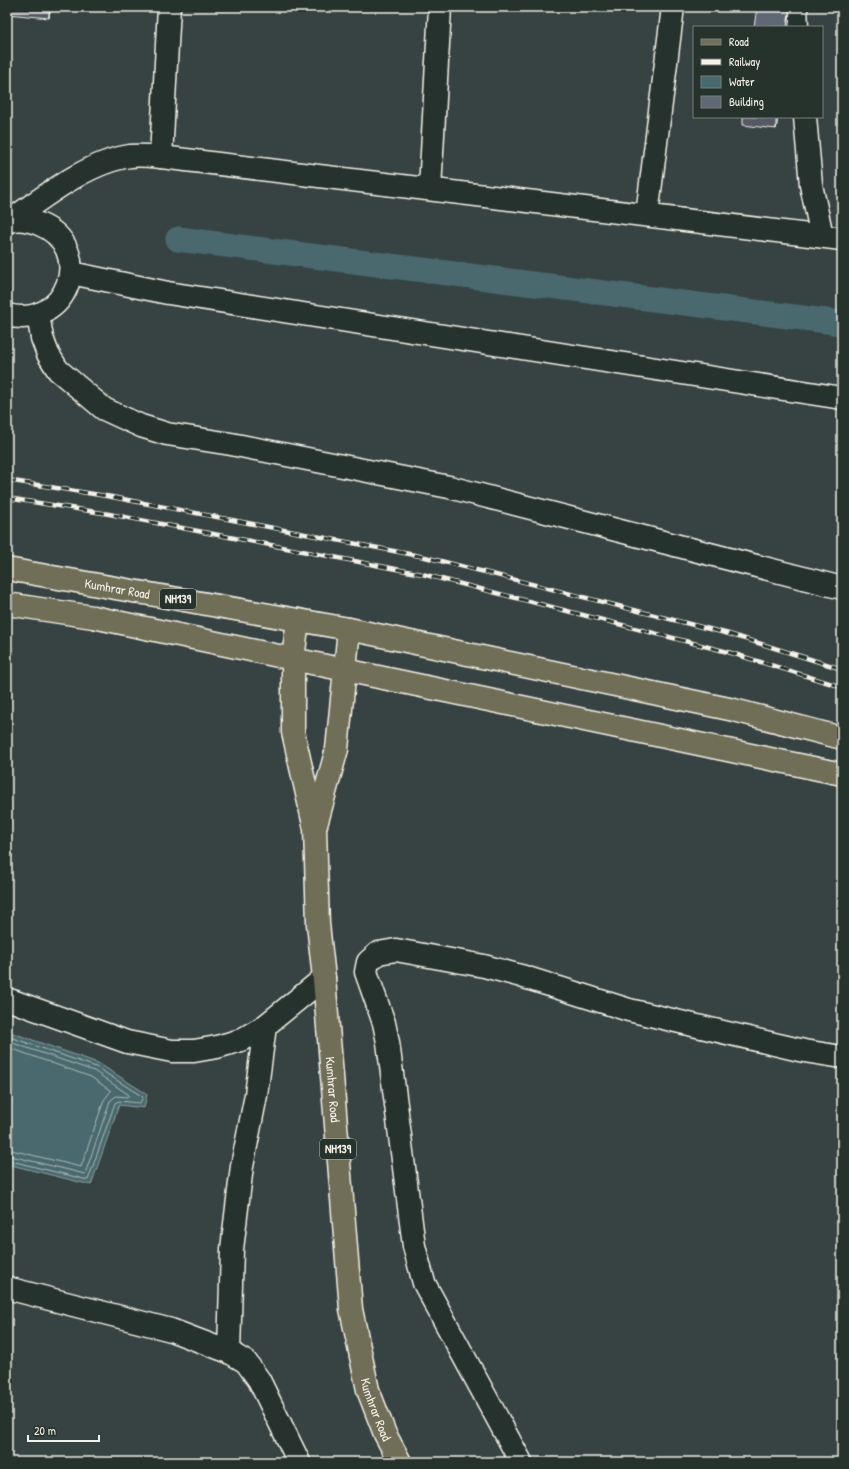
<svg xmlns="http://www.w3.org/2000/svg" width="849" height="1469" font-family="'Patrick Hand',sans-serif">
  <rect width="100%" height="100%" fill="#374343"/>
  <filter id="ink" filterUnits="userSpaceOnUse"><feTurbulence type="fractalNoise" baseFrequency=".025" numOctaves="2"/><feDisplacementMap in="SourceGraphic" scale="8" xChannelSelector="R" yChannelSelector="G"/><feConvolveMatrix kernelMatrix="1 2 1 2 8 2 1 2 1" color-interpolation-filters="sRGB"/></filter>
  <g filter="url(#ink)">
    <polygon fill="#48696e" stroke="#8d9f9f" points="7,1031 98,1063 147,1094 144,1108 119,1105 91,1185 7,1164"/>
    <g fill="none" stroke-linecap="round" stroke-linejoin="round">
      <g stroke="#afbbb7" stroke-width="1">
        <polyline points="7,1036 96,1067 143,1097 140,1103 119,1101 115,1103 88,1180 7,1160"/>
        <polyline points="7,1041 94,1071 129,1095 127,1097 116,1096 110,1101 85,1174 7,1155"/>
        <polyline points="7,1047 91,1077 111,1091 104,1100 81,1167 7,1149"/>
      </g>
      <polyline stroke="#48696e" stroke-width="25" points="178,239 842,323"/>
      <defs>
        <g id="minor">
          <polyline points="796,7 797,27"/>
          <polyline points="805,117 811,185 822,236"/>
          <polyline points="161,157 169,7"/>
          <polyline points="430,189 440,7"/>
          <polyline points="647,215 673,7"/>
          <path d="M11,220C45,196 88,162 130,156C139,155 151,156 161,157L842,239"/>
          <path d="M7,222C18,217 29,220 39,224C97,247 68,331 7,315"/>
          <polyline points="71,273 168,293 842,398"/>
          <polyline points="38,314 42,338 48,354 58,370 104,409 141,426 167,434 231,444 449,487 842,588"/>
          <polyline points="7,999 127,1042 172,1051 194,1051 217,1047 241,1040 265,1026 324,978"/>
          <polyline points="7,1288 171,1330 229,1352 246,1362 259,1380 299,1462"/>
          <polyline points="229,1352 232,1249 242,1166 256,1095 265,1026"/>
          <polyline points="521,1462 424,1283 414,1246 388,1042 384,1023 366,972 368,962 378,953 396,950 484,966 521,976 629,1010 804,1051 842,1057"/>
        </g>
        <g id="major">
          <polyline points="349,629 734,710 842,738"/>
          <polyline points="345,670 842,774"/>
        </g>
        <g id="highway">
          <path id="s1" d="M7,569L349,629L337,749L316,825"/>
          <polyline points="7,604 93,617 345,670"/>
          <path id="s2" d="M298,620L293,659V732L315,829L318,924L324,978L351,1309L368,1390L385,1434L400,1462"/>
        </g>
      </defs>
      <use href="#minor" stroke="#f4f1e8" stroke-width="25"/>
      <use href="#major" stroke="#f4f1e8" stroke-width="25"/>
      <use href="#highway" stroke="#f4f1e8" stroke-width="25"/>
      <use href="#minor" stroke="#26332d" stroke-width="22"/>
      <use href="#major" stroke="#716e59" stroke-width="22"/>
      <use href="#highway" stroke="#716e59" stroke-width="22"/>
      <defs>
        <g id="rail">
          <polyline points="7,480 112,497 425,557 729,634 842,669"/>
          <polyline points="7,498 109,514 422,574 728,652 842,687"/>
        </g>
      </defs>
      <use href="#rail" stroke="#f4f1e8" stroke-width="4.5"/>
      <use href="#rail" stroke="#26332d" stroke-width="3" stroke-dasharray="9" stroke-linecap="butt"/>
    </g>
    <g fill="#525a65" stroke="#f4f1e8">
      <polygon points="7,7 50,7 49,18 7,14"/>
      <polygon points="743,117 778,117 776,129 743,125"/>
    </g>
    <g fill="#424a53" stroke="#f4f1e8">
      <polygon points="49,7 50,7 49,18"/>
      <polygon points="790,7 789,27 787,27"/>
      <polygon points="776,117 778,117 776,129"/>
    </g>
    <polygon fill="#5f6976" stroke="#f4f1e8" points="757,7 790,7 787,27 754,27"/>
  </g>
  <g text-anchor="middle" stroke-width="3" stroke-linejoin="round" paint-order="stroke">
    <g fill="#26332d" stroke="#b6b8b0" stroke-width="1">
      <rect x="160" y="589" width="36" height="20" rx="3"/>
      <rect x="320" y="1139" width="36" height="20" rx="3"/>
    </g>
    <g font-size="12" font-weight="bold" fill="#f4f1e8">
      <text x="178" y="603">NH139</text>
      <text x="338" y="1153">NH139</text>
    </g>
    <g font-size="13" fill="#f4f1e8" stroke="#26332d">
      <text dy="5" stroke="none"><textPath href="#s1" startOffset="112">Kumhrar Road</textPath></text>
      <text dy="5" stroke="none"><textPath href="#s2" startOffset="473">Kumhrar Road</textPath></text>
      <text dy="5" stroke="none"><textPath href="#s2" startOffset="797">Kumhrar Road</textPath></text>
    </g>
  </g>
  <rect width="849" height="1469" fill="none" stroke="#26332d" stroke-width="24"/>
  <rect x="12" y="12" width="825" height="1445" fill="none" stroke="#f4f1e8" stroke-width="1.5" filter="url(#ink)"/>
  <rect x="693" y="26" width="130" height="92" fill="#26332d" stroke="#787f78"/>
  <rect x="701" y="39" width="20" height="6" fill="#716e59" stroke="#787f78"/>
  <text x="729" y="46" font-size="12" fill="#f4f1e8">Road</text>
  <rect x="701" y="59" width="20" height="6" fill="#f4f1e8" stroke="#787f78"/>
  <text x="729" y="66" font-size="12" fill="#f4f1e8">Railway</text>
  <rect x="701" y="76" width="20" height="12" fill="#48696e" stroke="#787f78"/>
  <text x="729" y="86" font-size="12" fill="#f4f1e8">Water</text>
  <rect x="701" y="96" width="20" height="12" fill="#5f6976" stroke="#787f78"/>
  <text x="729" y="106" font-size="12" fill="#f4f1e8">Building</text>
  <path d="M28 1435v6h71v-6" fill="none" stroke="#f4f1e8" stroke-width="2"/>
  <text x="34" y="1435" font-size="12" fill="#f4f1e8" stroke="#26332d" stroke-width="3" paint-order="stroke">20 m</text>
</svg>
